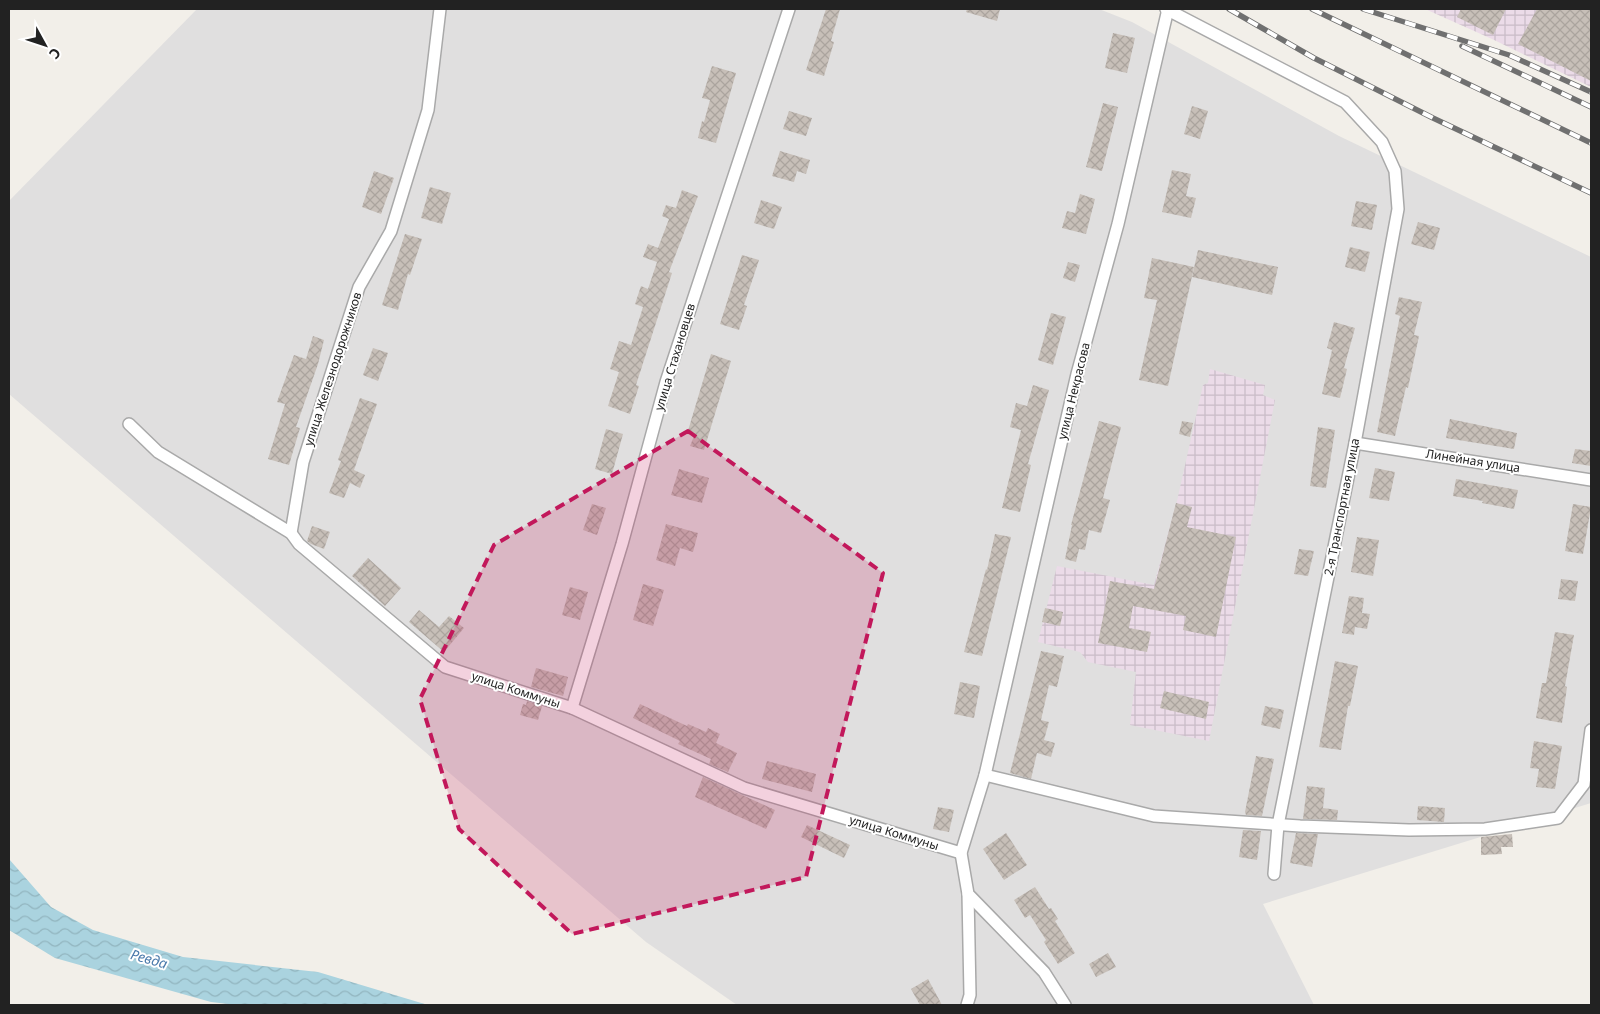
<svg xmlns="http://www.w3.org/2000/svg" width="1600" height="1014" font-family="'Noto Sans',sans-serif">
  <defs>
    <pattern id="industrial-grid" width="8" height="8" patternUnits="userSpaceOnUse" patternTransform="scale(1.25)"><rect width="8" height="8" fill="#ebdbe8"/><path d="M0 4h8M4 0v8" fill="none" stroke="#c9bcc7"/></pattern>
    <pattern id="water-waves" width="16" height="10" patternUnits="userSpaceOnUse" patternTransform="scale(1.25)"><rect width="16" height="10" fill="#aad3df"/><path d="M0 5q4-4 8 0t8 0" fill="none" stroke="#92b5bf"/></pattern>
    <pattern id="building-cross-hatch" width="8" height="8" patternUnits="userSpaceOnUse" patternTransform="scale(1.25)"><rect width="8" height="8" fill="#c7bfb8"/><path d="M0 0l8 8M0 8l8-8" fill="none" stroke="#aba49e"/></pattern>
  </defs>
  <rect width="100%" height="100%" fill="#f2efe9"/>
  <polygon fill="#e0dfdf" points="197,9 1099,9 1132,22 1339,136 1591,257 1591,803 1263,904 1314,1005 737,1005 646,942 9,394 9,201"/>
  <g fill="url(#industrial-grid)">
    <polygon points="1425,9 1591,9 1591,87 1492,39"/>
    <polygon points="1210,369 1265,385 1263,395 1275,400 1209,741 1130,725 1136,672 1088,662 1080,652 1038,642 1057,566 1154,585 1177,501 1203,385 1208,383"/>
  </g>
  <polygon fill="url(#water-waves)" points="9,859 51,907 93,930 183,957 318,972 428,1005 237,1005 211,1002 55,958 9,930"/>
  <g fill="url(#building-cross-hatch)">
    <polygon points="826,9 840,9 831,41 834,42 824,76 806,70"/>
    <polygon points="967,9 1000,9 997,21 966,12"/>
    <polygon points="1461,9 1506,9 1493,35 1457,17"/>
    <polygon points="1537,9 1591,9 1591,81 1518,44"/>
    <polygon points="1113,33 1135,38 1127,73 1105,68"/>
    <polygon points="712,66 736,73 716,143 698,138 702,121 704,122 710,100 702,98"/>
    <polygon points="1103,103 1118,107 1102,171 1086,167"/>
    <polygon points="1192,106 1208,111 1200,139 1184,134"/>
    <polygon points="789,111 812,118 806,136 783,129"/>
    <polygon points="780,151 810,160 806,174 797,171 794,182 772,176"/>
    <polygon points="1172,170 1191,174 1186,196 1196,198 1191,218 1162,212"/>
    <polygon points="374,171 394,178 381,214 362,207"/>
    <polygon points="430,187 451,193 442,224 421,218"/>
    <polygon points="682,190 698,196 669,272 672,273 636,385 639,386 630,414 608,406 619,372 610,369 619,341 631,345 643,307 635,304 641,286 648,289 657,262 643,257 648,244 658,248 669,219 662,216 666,205 676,208"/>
    <polygon points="1080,194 1095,199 1086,234 1062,228 1067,211 1075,213"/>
    <polygon points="761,200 782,207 774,229 754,223"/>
    <polygon points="1356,201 1377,205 1372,230 1351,226"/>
    <polygon points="1418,222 1440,228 1434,250 1411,244"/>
    <polygon points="405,234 422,239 410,275 408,274 398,310 382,305"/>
    <polygon points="1350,247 1370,252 1365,272 1345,267"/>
    <polygon points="1198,250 1278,267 1272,295 1192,277"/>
    <polygon points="742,255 759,260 744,305 747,306 739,330 720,324"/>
    <polygon points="1152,258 1194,267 1168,386 1139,380 1157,300 1144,298"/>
    <polygon points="1068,262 1080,265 1075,282 1063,278"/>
    <polygon points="1399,297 1422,302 1414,335 1419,336 1408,388 1406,387 1395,436 1377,432 1400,316 1395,314"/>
    <polygon points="1051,313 1066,317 1053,365 1038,360"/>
    <polygon points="1334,322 1355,328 1344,368 1347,369 1340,398 1322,394 1332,350 1327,348"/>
    <polygon points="313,336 324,340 318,364 296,427 300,428 289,465 268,459 285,404 277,402 294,355 306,359"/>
    <polygon points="373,348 388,353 378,381 363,375"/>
    <polygon points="711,354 731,361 704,450 690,446 694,436 687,434"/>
    <polygon points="1033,385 1049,390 1028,464 1031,465 1020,512 1002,508 1021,430 1010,427 1016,403 1027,406"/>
    <polygon points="360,398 377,404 354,470 365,475 360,488 350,483 344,498 329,493 341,461 338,460"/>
    <polygon points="1450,419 1517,433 1514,449 1446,438"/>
    <polygon points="1099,421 1121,427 1103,498 1110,500 1101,533 1089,530 1085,550 1079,549 1076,562 1065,559 1072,525 1071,525"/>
    <polygon points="1182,421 1193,423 1190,437 1179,434"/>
    <polygon points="1318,427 1335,430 1326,488 1310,486"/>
    <polygon points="606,429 623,434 612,474 595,469"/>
    <polygon points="1575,449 1591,451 1591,466 1572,463"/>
    <polygon points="1375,468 1395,472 1389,501 1369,498"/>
    <polygon points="679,469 709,478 702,503 671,495"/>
    <polygon points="1456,479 1518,490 1514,509 1482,503 1483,501 1453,496"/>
    <polygon points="1176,503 1192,507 1187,527 1236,537 1216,637 1183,630 1186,616 1133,606 1129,628 1151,632 1147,652 1098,643 1110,581 1154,589"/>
    <polygon points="592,504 606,508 597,535 583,530"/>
    <polygon points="1573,504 1591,507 1583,554 1565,551"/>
    <polygon points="666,524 698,533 693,552 680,548 675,566 656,560"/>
    <polygon points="312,526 330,532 324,549 311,544 307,541"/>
    <polygon points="995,534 1011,537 982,656 964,652 986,569 987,570"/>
    <polygon points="1357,537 1379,540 1373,576 1351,572"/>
    <polygon points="1299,549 1314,551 1308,576 1294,574"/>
    <polygon points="368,558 401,588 385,606 352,576"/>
    <polygon points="1561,579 1578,581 1575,601 1558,599"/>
    <polygon points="643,584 664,590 653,626 633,620"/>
    <polygon points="570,587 588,592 580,620 562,615"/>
    <polygon points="1349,596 1364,598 1362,613 1370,614 1367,629 1355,627 1354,635 1342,633"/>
    <polygon points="1045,608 1063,612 1060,626 1042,622"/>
    <polygon points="419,610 439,627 449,616 464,628 444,652 409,622"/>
    <polygon points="1555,632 1574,635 1565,686 1567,687 1562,723 1536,718 1542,683 1546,683"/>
    <polygon points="1041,651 1064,656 1057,687 1049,685 1041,720 1049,722 1044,740 1055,743 1051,757 1037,753 1031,779 1010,773"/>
    <polygon points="1335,661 1358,666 1350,706 1348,706 1341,750 1319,747"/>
    <polygon points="536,668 568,677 563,696 531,687"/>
    <polygon points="960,682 980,686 974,718 954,714"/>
    <polygon points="1164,691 1209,702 1206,719 1160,708"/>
    <polygon points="527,701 542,706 538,720 520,715 523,704 526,705"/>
    <polygon points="640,704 687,726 688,724 706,732 708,728 720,734 716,743 737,753 728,772 709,764 711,759 678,744 680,741 633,718"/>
    <polygon points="1265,706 1284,710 1280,729 1261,725"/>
    <polygon points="1534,741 1562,746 1555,789 1536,787 1539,769 1530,768"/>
    <polygon points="1256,756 1274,759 1262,816 1246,815 1245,812"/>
    <polygon points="767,761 816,774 812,792 762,779"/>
    <polygon points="703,777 775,810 766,829 695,797"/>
    <polygon points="1307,786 1325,788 1323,808 1338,810 1337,820 1303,819"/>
    <polygon points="1418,806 1445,808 1444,822 1417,820"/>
    <polygon points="938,807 954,810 949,832 933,829"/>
    <polygon points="807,825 850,845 844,858 801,837"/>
    <polygon points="1243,830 1261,831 1257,860 1239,857"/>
    <polygon points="1006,833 1027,865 1004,880 983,849"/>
    <polygon points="1296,833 1318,834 1312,867 1290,863"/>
    <polygon points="1512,834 1513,847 1501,847 1502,854 1481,855 1481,837"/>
    <polygon points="1035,887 1049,909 1051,908 1058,919 1055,921 1075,953 1058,964 1044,942 1046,940 1030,915 1025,918 1014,900"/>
    <polygon points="1108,953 1116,967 1096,977 1089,964"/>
    <polygon points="928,979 942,1005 920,1005 911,989"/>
  </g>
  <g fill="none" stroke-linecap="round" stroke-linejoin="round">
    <defs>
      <g id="minor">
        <polyline points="1166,9 1345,102 1382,142 1395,171 1398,209 1355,443 1278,825 1274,874"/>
        <polyline points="129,424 158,452 291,533 299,544 445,667 572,708 744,788 961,853"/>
        <polyline points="1355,443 1591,480"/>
        <polyline points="291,533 303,462 359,287 391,231 428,110 440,9"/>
        <polyline points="572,708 622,544 666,382 789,9"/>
        <polyline points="985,775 1154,816 1300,826 1409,830 1485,829 1558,818 1584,784 1591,730"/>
        <polyline points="967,1005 970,995 968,894"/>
        <polyline points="1065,1005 1044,972 968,894 961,853 985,775 1077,374 1118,224 1168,9"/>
      </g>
    </defs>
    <use href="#minor" stroke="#a9a9a9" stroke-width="14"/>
    <use href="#minor" stroke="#fff" stroke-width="11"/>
    <defs>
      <g id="rail">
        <polyline points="1229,9 1314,58 1433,118 1591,193"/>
        <polyline points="1312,9 1591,143"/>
        <polyline points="1363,9 1509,55 1591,92"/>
        <polyline points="1462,46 1591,107"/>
      </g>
    </defs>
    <use href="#rail" stroke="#707070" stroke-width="5.5"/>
    <use href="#rail" stroke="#fff" stroke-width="4" stroke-dasharray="11" stroke-linecap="butt"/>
  </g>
  <path fill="#c2185b" fill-opacity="0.2" stroke="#c2185b" stroke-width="4" stroke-dasharray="10 6" stroke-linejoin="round" d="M688,431L883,573L806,877L572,934L459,829L420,699L494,545Z"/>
  <g text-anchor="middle" stroke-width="4" stroke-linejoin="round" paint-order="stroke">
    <g font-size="12" fill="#222" stroke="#fff">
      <text transform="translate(675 357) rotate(-73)" y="4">улица Стахановцев</text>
      <text transform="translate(333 369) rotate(-72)" y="4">улица Железнодорожников</text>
      <text transform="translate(1074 391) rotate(-76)" y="4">улица Некрасова</text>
      <text transform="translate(1473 461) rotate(9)" y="4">Линейная улица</text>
      <text transform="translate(1342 507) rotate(-79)" y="4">2-я Транспортная улица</text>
      <text transform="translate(516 690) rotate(18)" y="4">улица Коммуны</text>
      <text transform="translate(894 833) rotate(17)" y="4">улица Коммуны</text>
    </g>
    <g font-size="14" font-style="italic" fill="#4a7aab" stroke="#fff">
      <text transform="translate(149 959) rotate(16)" y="5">Ревда</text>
    </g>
  </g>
  <rect width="1600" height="1014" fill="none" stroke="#222222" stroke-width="20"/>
  <g transform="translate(45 45) rotate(130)" stroke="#ffffff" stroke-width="4" paint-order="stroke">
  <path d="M0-4L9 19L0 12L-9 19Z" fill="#222222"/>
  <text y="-8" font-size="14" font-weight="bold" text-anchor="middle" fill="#222222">С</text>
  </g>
</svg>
